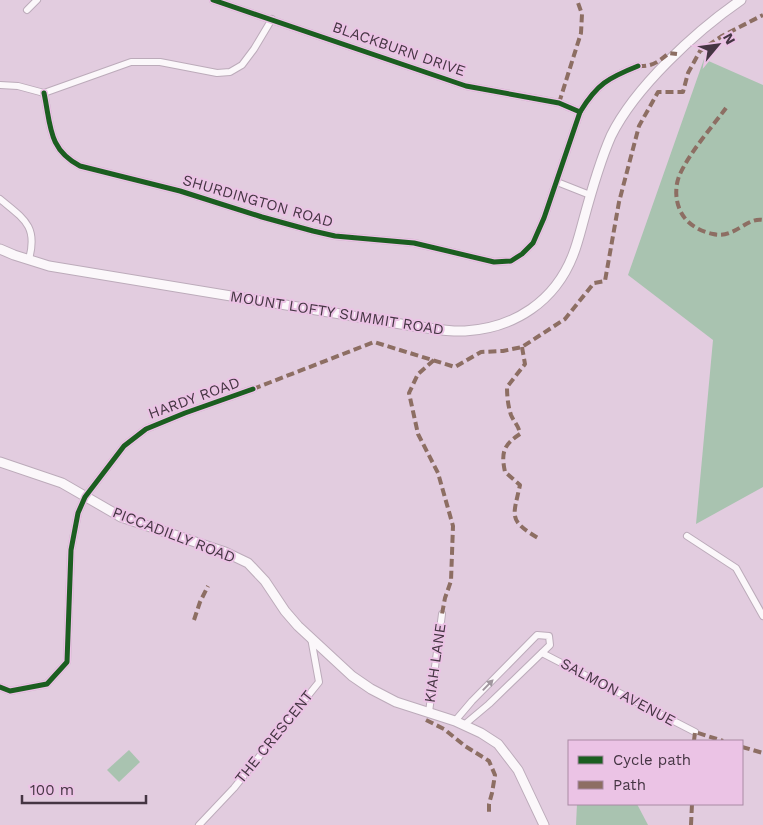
<svg xmlns="http://www.w3.org/2000/svg" width="763" height="825" font-family="'Work Sans',sans-serif">
  <rect width="100%" height="100%" fill="#e2ccdf"/>
  <g fill="#a9c3b0">
    <polygon points="704,59 763,85 763,487 696,524 713,340 628,275"/>
    <polygon points="129,750 140,762 119,782 107,770"/>
    <polygon points="577,804 637,804 648,825 576,825"/>
  </g>
  <g fill="none" stroke-linecap="round" stroke-linejoin="round">
    <defs>
      <g id="minor">
        <polyline points="213,0 466,86 559,103 580,112"/>
        <polyline points="27,10 37,0"/>
        <polyline points="0,85 18,86 44,93"/>
        <path d="M44,93C51,126 48,149 80,166L180,191L262,217L313,231L335,236L414,243L494,262L511,261L522,254L533,243L544,218L580,112C597,84 608,78 638,66"/>
        <polyline points="44,93 131,62 160,62 217,73 230,72 242,65 254,49 272,19"/>
        <polyline points="557,182 590,195"/>
        <path d="M0,199C24,219 38,226 29,259"/>
        <polyline points="687,536 736,568 763,616"/>
        <polyline points="542,653 695,732"/>
        <polyline points="0,687 10,691 47,684 67,662 71,550 78,513 85,497 124,446 146,429 185,413 253,389"/>
        <polyline points="429,712 442,614"/>
        <polyline points="455,721 472,701 537,635 549,636 550,645 489,704 464,725"/>
        <polyline points="199,825 234,788 319,682 311,638"/>
      </g>
      <g id="secondary">
        <path d="M0,249L14,255L49,266L413,326C430,328 448,332 465,331C515,328 555,301 573,255C577,245 580,233 583,222C590,196 600,161 611,136C635,87 696,31 741,0"/>
        <polyline points="0,462 62,483 121,517 225,552 248,563 265,581 285,611 298,626 352,676 371,689 396,702 455,721 481,733 498,744 518,770 544,825"/>
      </g>
    </defs>
    <use href="#minor" stroke="#bcabba" stroke-width="8"/>
    <use href="#secondary" stroke="#bcabba" stroke-width="11"/>
    <use href="#minor" stroke="#fbf7fa" stroke-width="6"/>
    <use href="#secondary" stroke="#fbf7fa" stroke-width="9"/>
    <g stroke="#8d6e63" stroke-width="4" stroke-dasharray="8 4" stroke-linecap="butt">
      <path d="M638,66C652,67 658,62 669,53L677,54"/>
      <polyline points="559,103 581,33 582,14 577,0"/>
      <path d="M726,108C712,127 690,152 680,174C674,187 675,205 684,217C690,226 703,232 713,234C735,239 746,217 763,220"/>
      <path d="M522,347L525,364L507,387C507,396 508,406 511,415C514,422 519,426 520,434C503,445 501,453 505,472L520,485C513,517 508,520 538,538"/>
      <polyline points="434,360 418,374 409,393 418,434 438,473 453,526 451,581 445,598 442,614"/>
      <polyline points="253,389 374,342 455,367 481,352 503,351 522,347 565,319 594,283 605,281 619,202 639,126 658,92 683,92 688,73 700,51 722,36 763,15"/>
      <polyline points="194,620 200,602 208,586"/>
      <polyline points="426,720 444,729 465,746 489,761 495,775 492,793 489,804 489,813"/>
      <polyline points="694,741 695,732 723,741"/>
      <polyline points="742,747 763,753"/>
      <polyline points="691,825 692,804"/>
    </g>
    <defs>
      <g id="cycleway">
        <polyline points="213,0 466,86 559,103 580,112"/>
        <path d="M44,93C51,126 48,149 80,166L180,191L262,217L313,231L335,236L414,243L494,262L511,261L522,254L533,243L544,218L580,112C597,84 608,78 638,66"/>
        <polyline points="0,687 10,691 47,684 67,662 71,550 78,513 85,497 124,446 146,429 185,413 253,389"/>
      </g>
    </defs>
    <use href="#cycleway" stroke="#ebc3e5" stroke-width="8"/>
    <use href="#cycleway" stroke="#1b5e20" stroke-width="5"/>
  </g>
  <defs><path id="oneway-solid" d="M-6-.8H1V-3.2L6.5 0L1 3.2V.8H-6Z" transform="scale(1.25)"/></defs>
  <use fill="#a0969e" href="#oneway-solid" transform="translate(488 685) rotate(-46)"/>
  <g text-anchor="middle" stroke-width="4" stroke-linejoin="round" paint-order="stroke">
    <g font-size="15" fill="#453543" stroke="#ebc3e5">
      <text transform="translate(399 49) rotate(19)" y="5">BLACKBURN DRIVE</text>
      <text transform="translate(258 201) rotate(16)" y="5">SHURDINGTON ROAD</text>
      <text transform="translate(337 313) rotate(9)" y="5">MOUNT LOFTY SUMMIT ROAD</text>
      <text transform="translate(194 398) rotate(-20)" y="5">HARDY ROAD</text>
      <text transform="translate(174 535) rotate(21)" y="5">PICCADILLY ROAD</text>
      <text transform="translate(435 663) rotate(-82)" y="5">KIAH LANE</text>
      <text transform="translate(618 692) rotate(28)" y="5">SALMON AVENUE</text>
      <text transform="translate(274 737) rotate(-51)" y="5">THE CRESCENT</text>
    </g>
  </g>
  <rect x="568" y="740" width="175" height="65" fill="#ebc3e5" stroke="#a98aa4"/>
  <rect x="578" y="756" width="25" height="8" fill="#1b5e20" stroke="#a98aa4"/>
  <text x="613" y="765" font-size="15" fill="#453543">Cycle path</text>
  <rect x="578" y="781" width="25" height="8" fill="#8d6e63" stroke="#a98aa4"/>
  <text x="613" y="790" font-size="15" fill="#453543">Path</text>
  <g transform="translate(718 45) rotate(61)" stroke="#ebc3e5" stroke-width="4" paint-order="stroke">
  <path d="M0-4L9 19L0 12L-9 19Z" fill="#453543"/>
  <text y="-8" font-size="14" font-weight="bold" text-anchor="middle" fill="#453543">N</text>
  </g>
  <path d="M22 795v8h124v-8" fill="none" stroke="#453543" stroke-width="2.5"/>
  <text x="30" y="795" font-size="15" fill="#453543" stroke="#ebc3e5" stroke-width="4" paint-order="stroke">100 m</text>
</svg>
